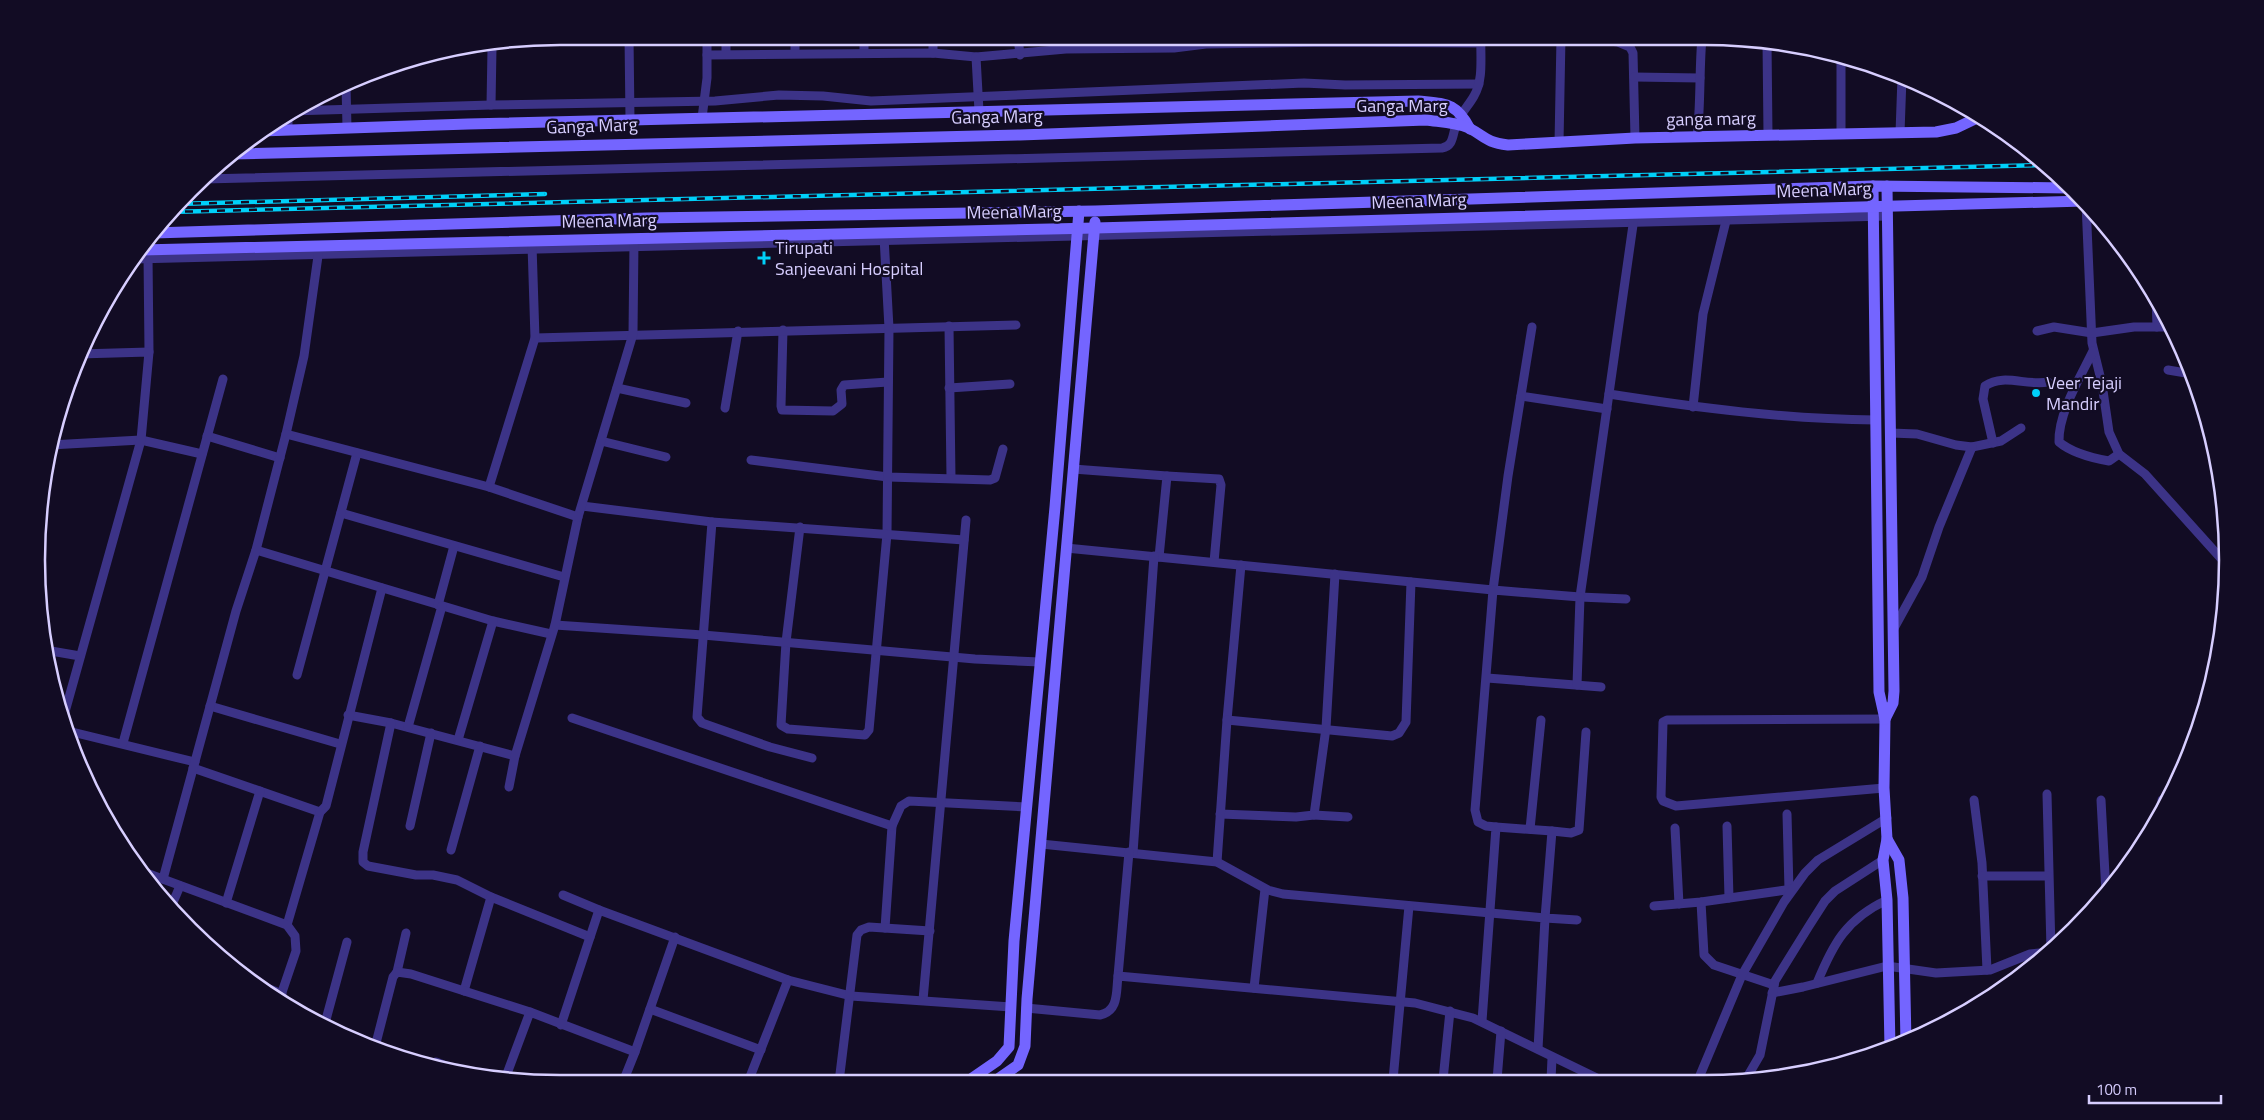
<svg xmlns="http://www.w3.org/2000/svg" width="2264" height="1120" font-family="'Titillium Web',sans-serif">
  <rect width="100%" height="100%" fill="#120c24"/>
  <g fill="none" stroke-linecap="round" stroke-linejoin="round">
    <g stroke="#3c3387" stroke-width="9">
      <polyline points="629,36 630,120"/>
      <polyline points="726,36 726,54"/>
      <polyline points="795,36 795,53"/>
      <polyline points="864,37 864,53"/>
      <polyline points="1018,37 1020,55"/>
      <polyline points="1579,37 1618,42 1630,47 1633,53 1635,138"/>
      <polyline points="505,42 629,40"/>
      <polyline points="1767,42 1768,135"/>
      <polyline points="933,53 933,37"/>
      <polyline points="707,55 933,53 976,57 1066,49 1174,48 1206,44 1329,42 1480,43"/>
      <polyline points="1841,55 1841,134"/>
      <polyline points="976,57 979,111"/>
      <polyline points="1634,77 1700,78"/>
      <polyline points="346,85 347,128"/>
      <polyline points="491,105 492,48 497,42"/>
      <polyline points="291,111 491,105 715,101 779,95 823,96 871,101 1304,83 1345,85 1479,84"/>
      <polyline points="288,113 288,130"/>
      <polyline points="702,118 707,78 707,36"/>
      <polyline points="1900,133 1902,77"/>
      <path d="M1697,137C1701,104 1699,71 1702,37"/>
      <polyline points="1559,143 1561,37"/>
      <path d="M204,179L1442,148C1455,146 1452,132 1457,123C1461,113 1469,105 1474,96C1484,79 1480,56 1481,37"/>
      <polyline points="2086,203 2092,343 2102,384 2109,432 2119,454 2145,474 2226,564"/>
      <polyline points="148,255 149,352"/>
      <polyline points="134,259 1888,216"/>
      <polyline points="2156,296 2157,327"/>
      <polyline points="949,326 951,478"/>
      <polyline points="783,330 781,406 782,410 833,411 842,404 841,390 844,385 888,382"/>
      <polyline points="2037,331 2054,327 2092,333 2134,327 2171,327"/>
      <polyline points="535,338 1016,325"/>
      <path d="M2093,351C2081,376 2058,413 2059,442C2072,453 2092,458 2109,461L2119,454"/>
      <polyline points="2168,370 2192,374"/>
      <polyline points="617,388 686,403"/>
      <polyline points="949,388 1010,384"/>
      <path d="M1609,394C1699,408 1785,419 1876,420"/>
      <polyline points="1521,396 1607,409"/>
      <polyline points="1693,407 1703,314 1726,221"/>
      <polyline points="725,408 738,331"/>
      <polyline points="1891,433 1917,434 1956,445 1972,447 2001,441 2021,428"/>
      <polyline points="286,434 304,356 319,249"/>
      <polyline points="207,436 280,458"/>
      <polyline points="601,441 666,457"/>
      <path d="M1993,443L1983,399L1985,386C2004,373 2025,386 2048,382"/>
      <polyline points="50,445 141,440 202,454"/>
      <polyline points="751,460 888,477 990,480 995,478 1003,449"/>
      <polyline points="1073,469 1167,476 1159,557"/>
      <polyline points="1167,476 1219,479 1221,485 1214,562"/>
      <polyline points="489,487 535,338 532,245"/>
      <polyline points="582,506 712,522"/>
      <polyline points="341,513 564,577"/>
      <polyline points="800,527 786,642 781,725 788,729 865,735 869,730 887,534 889,328 884,237"/>
      <polyline points="1066,548 1493,590 1508,476 1532,327"/>
      <polyline points="256,550 493,621 551,634"/>
      <polyline points="1241,565 1227,720 1392,736 1399,733 1406,722 1411,582"/>
      <polyline points="1626,599 1580,597 1634,218"/>
      <polyline points="438,605 454,546"/>
      <polyline points="555,625 703,635 975,659 1040,662"/>
      <polyline points="1893,630 1922,577 1939,527 1972,447"/>
      <polyline points="45,650 80,656"/>
      <polyline points="297,675 357,453"/>
      <polyline points="1487,678 1601,687"/>
      <polyline points="210,706 340,744"/>
      <polyline points="348,715 391,723 515,756"/>
      <polyline points="572,718 892,826 885,928"/>
      <polyline points="63,719 141,440 149,352 79,354"/>
      <polyline points="391,723 363,852 363,862 368,866 416,875 433,875 457,880 491,897 590,937"/>
      <polyline points="408,727 442,606"/>
      <polyline points="68,731 195,762"/>
      <polyline points="458,740 493,621"/>
      <polyline points="123,743 223,379"/>
      <polyline points="812,758 770,747 702,723 697,717 712,522 964,540"/>
      <polyline points="193,768 320,812 287,925"/>
      <polyline points="509,787 515,756 555,625 578,517 633,334 634,241"/>
      <polyline points="1884,788 1676,806 1663,801 1661,797 1663,722 1667,720 1885,719"/>
      <polyline points="2047,794 2051,950"/>
      <polyline points="1974,800 1982,863 1987,970"/>
      <polyline points="2101,800 2106,893"/>
      <polyline points="2162,809 2162,800"/>
      <polyline points="320,812 326,806 382,588"/>
      <polyline points="1220,814 1296,817 1314,815 1326,728 1335,574"/>
      <polyline points="1787,814 1789,890"/>
      <polyline points="1314,815 1348,817"/>
      <polyline points="410,826 431,733"/>
      <polyline points="892,826 901,806 909,801 1027,807"/>
      <polyline points="1727,826 1729,898"/>
      <polyline points="1496,827 1552,831 1545,918 1577,920"/>
      <polyline points="1675,828 1679,904"/>
      <polyline points="1530,829 1541,720"/>
      <polyline points="1552,831 1571,833 1579,830 1586,732"/>
      <polyline points="1041,844 1217,862 1268,890 1283,894 1545,918 1538,1049"/>
      <polyline points="451,850 480,746"/>
      <polyline points="1133,853 1154,556"/>
      <polyline points="1217,862 1227,720"/>
      <polyline points="141,871 287,925 295,936 296,951 279,1001"/>
      <polyline points="1982,876 2048,876"/>
      <polyline points="163,879 236,611 256,550 286,434 489,487 578,517"/>
      <polyline points="563,895 599,910"/>
      <polyline points="1701,902 1704,955 1714,965 1774,985"/>
      <polyline points="226,903 260,791"/>
      <polyline points="1654,906 1701,902 1793,889"/>
      <polyline points="171,907 180,886"/>
      <polyline points="397,972 406,933"/>
      <polyline points="1118,976 1129,852"/>
      <polyline points="254,983 282,994"/>
      <path d="M1817,983C1833,944 1846,919 1887,900"/>
      <polyline points="1254,988 1265,889"/>
      <polyline points="464,991 491,897"/>
      <polyline points="1772,993 1803,987 1887,966 1936,973 1990,970 2030,954 2048,952"/>
      <polyline points="923,1000 966,520"/>
      <path d="M1026,1008L1100,1015C1119,1011 1116,992 1118,976L1415,1003L1473,1018L1601,1080"/>
      <polyline points="650,1009 761,1050"/>
      <polyline points="1482,1021 1496,827 1486,826 1478,822 1475,810 1493,590 1580,597 1577,685"/>
      <polyline points="561,1025 599,910 788,980 851,996 1011,1007"/>
      <polyline points="324,1027 347,942"/>
      <polyline points="375,1047 393,977 397,972 411,974 530,1012"/>
      <polyline points="635,1052 675,937"/>
      <polyline points="436,1062 461,1072"/>
      <polyline points="505,1079 530,1012 635,1052 623,1082"/>
      <polyline points="1746,1079 1760,1055 1775,981 1809,926 1825,901 1835,891 1883,860"/>
      <polyline points="1393,1080 1409,906"/>
      <polyline points="1443,1080 1450,1011"/>
      <polyline points="1497,1080 1501,1031"/>
      <polyline points="1551,1080 1552,1058"/>
      <polyline points="1698,1080 1742,975 1784,902 1805,873 1818,860 1887,818"/>
      <polyline points="748,1082 788,980"/>
      <polyline points="839,1082 857,935 861,930 869,927 930,931"/>
    </g>
    <g stroke="#7465ff" stroke-width="11">
      <path d="M261,131L468,124L1418,101C1446,104 1456,102 1470,129"/>
      <path d="M231,154L1020,135L1426,120C1440,122 1455,122 1469,128C1486,137 1485,142 1508,145L1635,138L1936,132L1956,128L1979,117"/>
      <polyline points="1873,186 1879,692 1885,719 1884,788 1887,839 1883,860 1887,900 1890,1048"/>
      <polyline points="153,233 647,218 1095,211 1873,186 2069,188"/>
      <polyline points="141,250 1095,228 2084,201"/>
      <polyline points="1885,719 1893,703 1894,691 1887,186"/>
      <polyline points="1887,839 1899,860 1903,898 1906,1043"/>
      <polyline points="968,1081 997,1061 1009,1047 1014,941 1055,507 1079,211"/>
      <polyline points="995,1081 1018,1065 1025,1046 1027,999 1095,222"/>
    </g>
    <defs>
      <g id="rail">
        <polyline points="177,204 545,194"/>
        <polyline points="169,212 2045,165"/>
      </g>
    </defs>
    <use href="#rail" stroke="#00d0f9" stroke-width="4.5"/>
    <use href="#rail" stroke="#120c24" stroke-width="2.5" stroke-dasharray="8" stroke-linecap="butt"/>
  </g>
  <g fill="#00d0f9" stroke="#120c24" stroke-width="2">
    <path d="M761.5 250.5h5v5h5v5h-5v5h-5v-5h-5v-5h5z"/>
    <circle cx="2036" cy="393" r="5"/>
  </g>
  <g text-anchor="middle" stroke-width="4.5" stroke-linejoin="round" paint-order="stroke">
    <g font-size="18" fill="#d7ceff" stroke="#120c24">
      <text x="1402" y="112">Ganga Marg</text>
      <text transform="translate(997 117) rotate(-1)" y="6">Ganga Marg</text>
      <text transform="translate(1711 119) rotate(-1)" y="6">ganga marg</text>
      <text transform="translate(592 126) rotate(-2)" y="6">Ganga Marg</text>
      <text transform="translate(1824 190) rotate(-2)" y="6">Meena Marg</text>
      <text transform="translate(1419 201) rotate(-2)" y="6">Meena Marg</text>
      <text transform="translate(1014 212) rotate(-1)" y="6">Meena Marg</text>
      <text transform="translate(609 221) rotate(-1)" y="6">Meena Marg</text>
    </g>
    <g font-size="18" fill="#d7ceff" stroke="#120c24" text-anchor="start">
      <text x="775" y="254">Tirupati<tspan x="775" dy="21">Sanjeevani Hospital</tspan></text>
      <text x="2046" y="389">Veer Tejaji<tspan x="2046" dy="21">Mandir</tspan></text>
    </g>
  </g>
  <path d="M0 0H2264V1120H0ZM560 45H1704A515 515 0 0 1 2219 560V560A515 515 0 0 1 1704 1075H560A515 515 0 0 1 45 560V560A515 515 0 0 1 560 45Z" fill="#120c24" fill-rule="evenodd"/>
  <path fill="none" stroke="#d7ceff" stroke-width="2.5" d="M560 45H1704A515 515 0 0 1 2219 560V560A515 515 0 0 1 1704 1075H560A515 515 0 0 1 45 560V560A515 515 0 0 1 560 45Z"/>
  <path d="M2089 1095v8h132v-8" fill="none" stroke="#d7ceff" stroke-width="2.5"/>
  <text x="2096" y="1095" font-size="15" fill="#d7ceff" stroke="#120c24" stroke-width="4" paint-order="stroke">100 m</text>
</svg>
